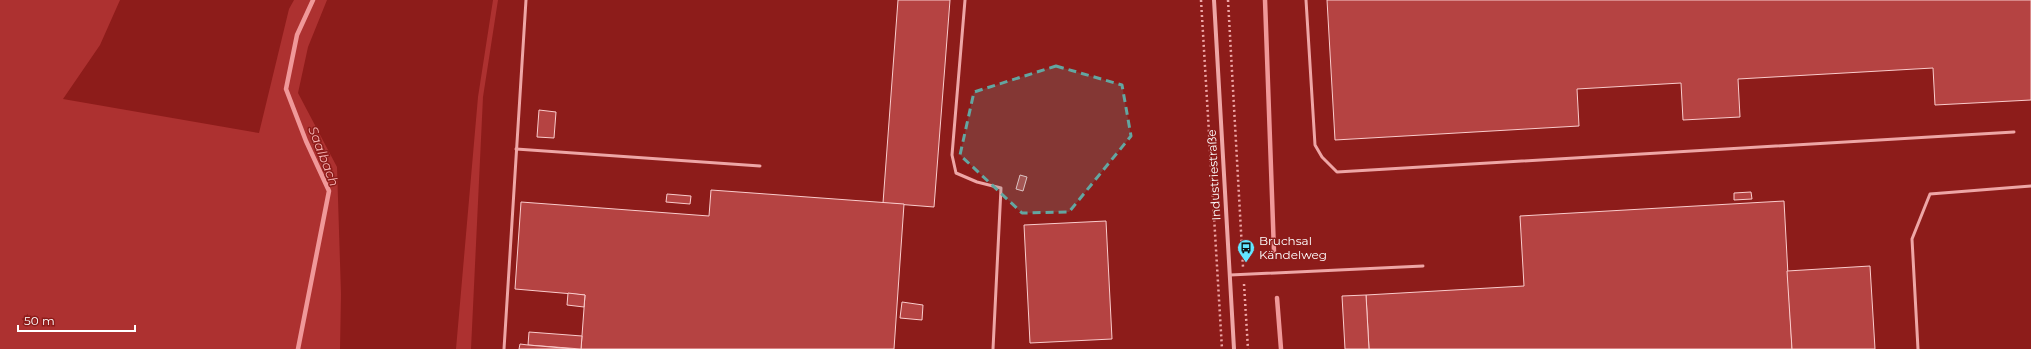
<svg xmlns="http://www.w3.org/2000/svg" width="2031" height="349" font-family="Montserrat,sans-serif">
  <rect width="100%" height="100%" fill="#8d1c1a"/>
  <g fill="#ad3130">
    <polygon points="0,0 120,0 100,45 63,99 259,133 289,9 294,0 327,0 308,47 298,93 337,167 341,294 340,349 0,349"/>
    <polygon points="493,0 498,0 483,97 471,349 456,349 478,97"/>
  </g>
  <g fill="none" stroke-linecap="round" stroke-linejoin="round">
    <g stroke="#f09899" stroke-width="4.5">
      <polyline points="1265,0 1274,252"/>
      <polyline points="1277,298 1281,349"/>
      <polyline points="298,349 329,191 306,141 286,89 297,35 313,0"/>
    </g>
  </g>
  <g fill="#b54342" stroke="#facccc">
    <polygon points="898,0 950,0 934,207 883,203"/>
    <polygon points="1327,0 2031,0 2031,100 1935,105 1933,68 1738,79 1740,117 1683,120 1681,83 1577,89 1579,126 1335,140"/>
    <polygon points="539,110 556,112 554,138 537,137"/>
    <polygon points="1020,175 1027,177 1023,191 1016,189"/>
    <polygon points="711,190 904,204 894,349 581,349 585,295 515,289 521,202 709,216"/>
    <polygon points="1751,192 1752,199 1734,200 1734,193"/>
    <polygon points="667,194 691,196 690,204 666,202"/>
    <polygon points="1784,201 1792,349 1369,349 1366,295 1524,286 1520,216"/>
    <polygon points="1106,221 1112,339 1030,343 1024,225"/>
    <polygon points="1870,266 1875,349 1792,349 1787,271"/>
    <polygon points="568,293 585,295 584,307 567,305"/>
    <polygon points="1366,295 1369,349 1345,349 1342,296"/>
    <polygon points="902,302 923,305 922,320 900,318"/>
    <polygon points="529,332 582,336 581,349 528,345"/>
    <polygon points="520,344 528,345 574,349 519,349"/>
  </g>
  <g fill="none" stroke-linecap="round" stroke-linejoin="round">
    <g stroke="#eea6a6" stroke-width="2.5" stroke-dasharray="2 3" stroke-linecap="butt">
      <polyline points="1201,0 1222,349"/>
      <polyline points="1228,0 1243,267"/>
      <polyline points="1244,284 1248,349"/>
    </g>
    <g stroke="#eea6a6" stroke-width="3">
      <polyline points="965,0 952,155 956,173 977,182 1001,188 993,349"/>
      <polyline points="1306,0 1315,145 1322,157 1337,172 2014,132"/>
      <polyline points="516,149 760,166"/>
      <polyline points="1230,275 1423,266"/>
      <polyline points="504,349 526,0"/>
      <polyline points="1918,349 1912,239 1930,194 2031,186"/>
    </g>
    <polyline stroke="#eea6a6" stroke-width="4" points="1214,0 1234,349"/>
  </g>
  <path fill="#63a6a1" fill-opacity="0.2" stroke="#63a6a1" stroke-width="3" stroke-dasharray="8 5" stroke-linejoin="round" d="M1056,66L1122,85L1131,136L1069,212L1022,213L960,155L974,92Z"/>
  <defs>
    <symbol id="bus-pin" viewBox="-11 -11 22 30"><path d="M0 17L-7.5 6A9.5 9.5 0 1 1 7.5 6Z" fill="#63e5ff" stroke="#8d1c1a"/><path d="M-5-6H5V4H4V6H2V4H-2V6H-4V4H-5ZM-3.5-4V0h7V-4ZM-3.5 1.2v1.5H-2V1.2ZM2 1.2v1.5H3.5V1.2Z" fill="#111"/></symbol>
  </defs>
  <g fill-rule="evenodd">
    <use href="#bus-pin" x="1236" y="238" width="20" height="27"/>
  </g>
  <g text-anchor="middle" stroke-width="3" stroke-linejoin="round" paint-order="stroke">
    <g font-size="12" fill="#fff" stroke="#8d1c1a">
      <text transform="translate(1214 175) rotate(-93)" y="4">Industriestraße</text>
    </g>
    <g font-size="12" fill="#fff" stroke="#8d1c1a" text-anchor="start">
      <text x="1259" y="245">Bruchsal<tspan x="1259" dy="14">Kändelweg</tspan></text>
    </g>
    <g font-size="13" font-style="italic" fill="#f5b2b2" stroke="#8d1c1a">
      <text transform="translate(324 156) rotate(69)" y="5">Saalbach</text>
    </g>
  </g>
  <path d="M18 325v6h117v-6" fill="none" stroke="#ffffff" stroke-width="2"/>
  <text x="24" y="325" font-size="12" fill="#ffffff" stroke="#8d1c1a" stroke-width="3" paint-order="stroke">50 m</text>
</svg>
